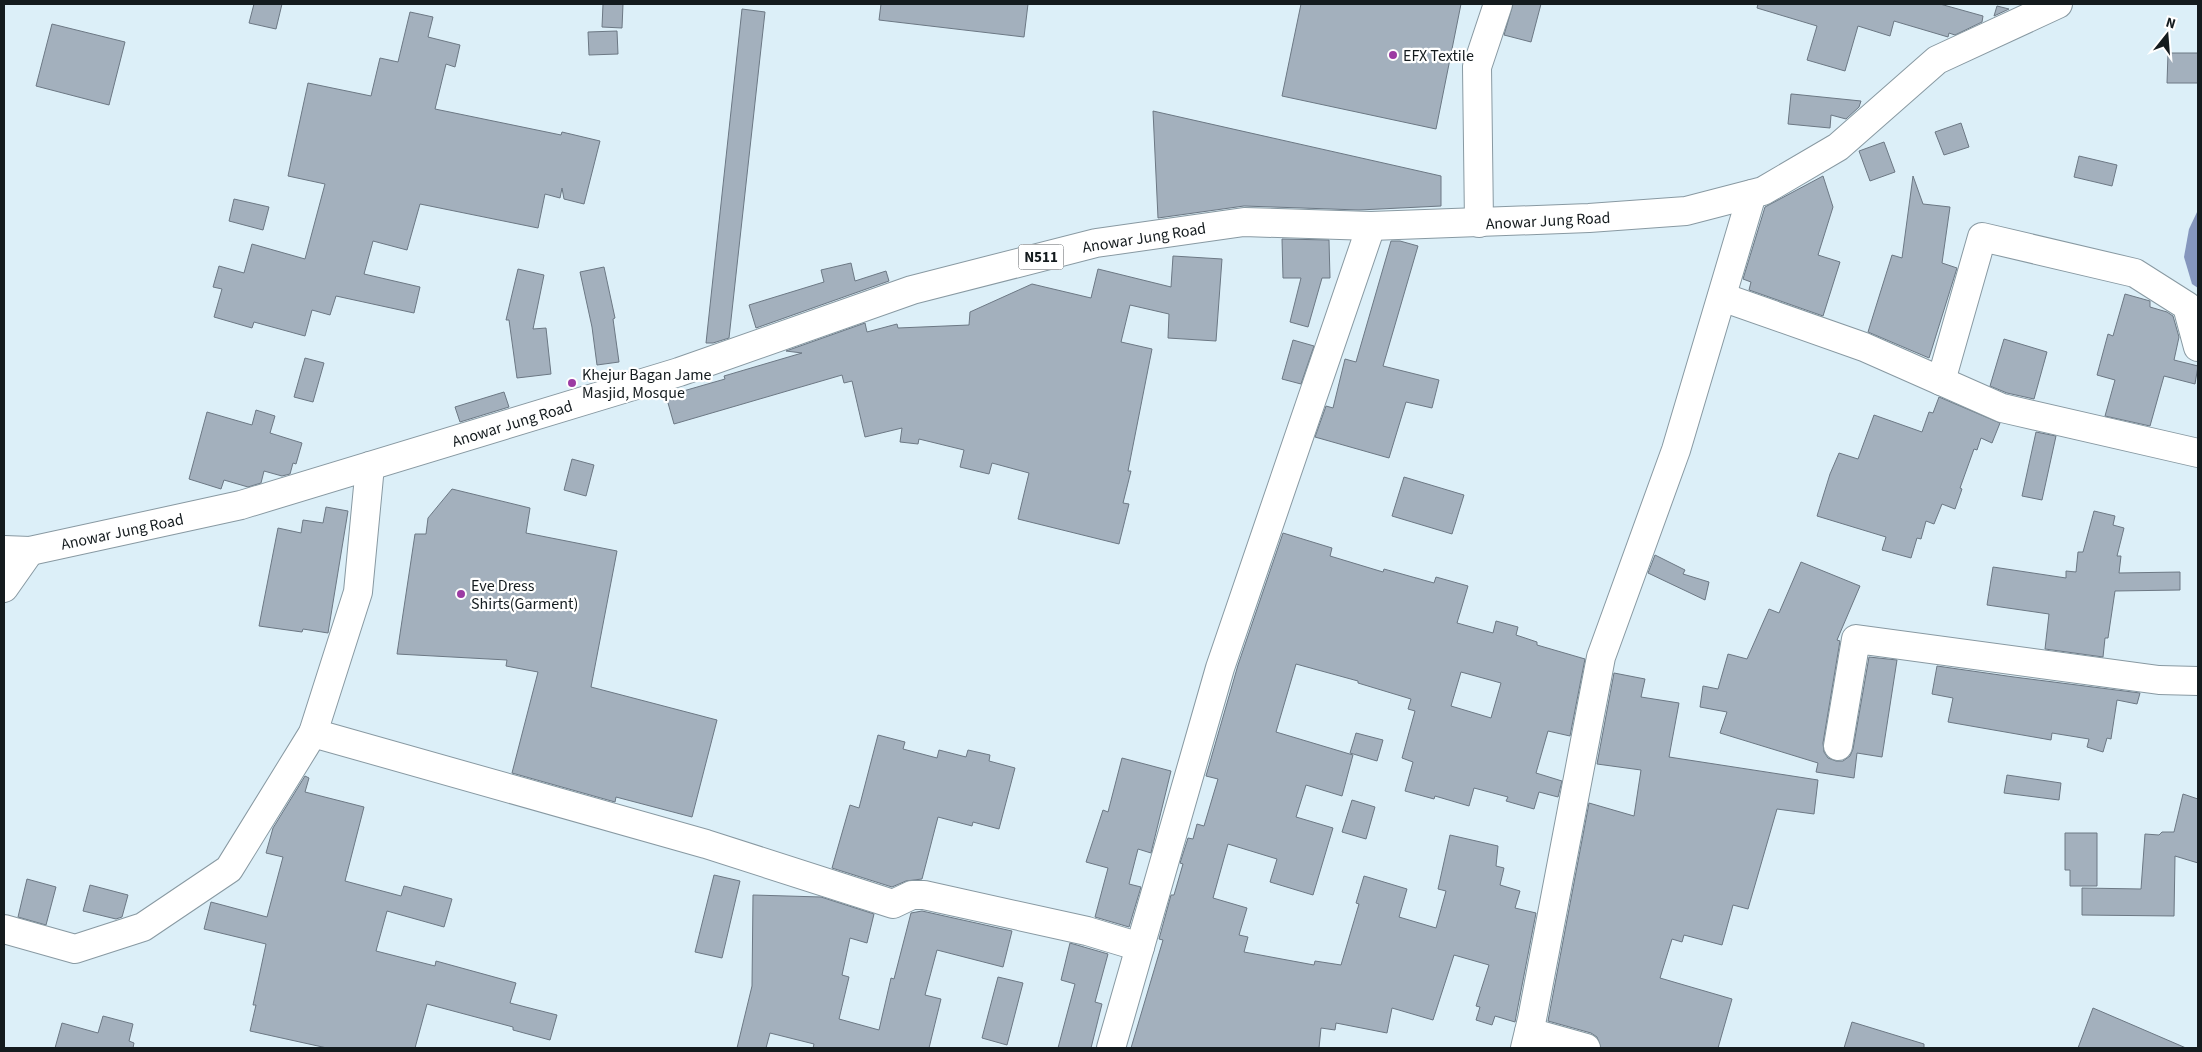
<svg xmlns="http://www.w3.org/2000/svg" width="2202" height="1052" font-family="'Source Sans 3',sans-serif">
  <rect width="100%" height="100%" fill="#dceff8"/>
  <polygon fill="#8596bd" points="2198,210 2198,288 2192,284 2184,257 2189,229"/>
  <g fill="#a3b0bd" stroke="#6c7884" fill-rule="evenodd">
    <polygon points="254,4 282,4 276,29 249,23"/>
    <polygon points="603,4 623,4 622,28 602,27"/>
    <polygon points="881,4 1028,4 1024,37 879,20"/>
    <polygon points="1301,4 1461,4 1436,129 1282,96"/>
    <polygon points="1513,4 1541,4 1531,42 1504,35"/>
    <polygon points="1758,4 1940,4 1983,16 1982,22 1955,35 1949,33 1948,37 1894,21 1890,36 1858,26 1845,71 1807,60 1817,26 1757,8"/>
    <polygon points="1997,6 2009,9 1994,16"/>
    <polygon points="742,9 765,12 729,338 713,343 706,343"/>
    <polygon points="410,12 433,17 428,37 460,45 455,67 446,64 435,109 561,135 562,132 600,141 584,204 564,199 562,188 560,198 545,194 538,228 420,204 407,250 373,241 364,274 420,287 414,313 336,296 330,315 312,310 305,336 254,322 252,328 214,317 222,289 213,287 219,266 244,273 252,244 305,259 325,184 288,176 308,83 371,96 380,58 398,62"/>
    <polygon points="52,24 125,42 109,105 36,86"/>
    <polygon points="617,31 618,54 589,55 588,32"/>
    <polygon points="2168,53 2198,53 2198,83 2167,83"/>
    <polygon points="1791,94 1792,94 1861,101 1859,107 1846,119 1831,115 1830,128 1788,124"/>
    <polygon points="1153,111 1441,176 1441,206 1359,210 1244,206 1158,218"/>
    <polygon points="1961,123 1969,147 1944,155 1935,132"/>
    <polygon points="1884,142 1895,172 1870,181 1859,151"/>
    <polygon points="2079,156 2117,165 2112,186 2074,177"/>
    <polygon points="1823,176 1833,207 1818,255 1840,262 1823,316 1749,290 1751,282 1743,279 1765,207"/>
    <polygon points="1913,176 1923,204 1950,207 1942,263 1957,268 1929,358 1868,332 1892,255 1902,258"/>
    <polygon points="234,199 269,207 263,230 229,221"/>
    <polygon points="1282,239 1329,240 1330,278 1322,278 1308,327 1290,322 1301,278 1283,278"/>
    <polygon points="1391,241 1400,241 1418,246 1383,366 1439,380 1432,408 1406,402 1389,458 1315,437 1326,406 1333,408 1345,359 1356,362"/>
    <polygon points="1173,256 1222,259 1216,341 1168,338 1169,314 1130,305 1121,342 1152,349 1128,471 1131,471 1123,503 1129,504 1119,544 1018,519 1029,473 992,463 989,474 960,467 964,450 919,439 918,444 900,442 902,428 865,437 852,381 844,383 842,375 674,424 666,396 725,379 724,376 802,353 786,351 865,323 867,332 897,324 898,328 969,325 970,312 1032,284 1091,298 1098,269 1171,287"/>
    <polygon points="851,263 855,281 886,271 889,281 756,328 749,305 824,282 821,270"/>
    <polygon points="604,267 615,318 613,319 619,362 597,365 592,327 580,272"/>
    <polygon points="518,269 544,275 533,329 546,328 551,374 517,378 509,320 506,320"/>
    <polygon points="2125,294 2150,301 2150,307 2167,312 2173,316 2179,337 2174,360 2198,366 2195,384 2164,376 2150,426 2105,416 2115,380 2097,375 2108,334 2113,336"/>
    <polygon points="2004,339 2047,352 2034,399 2007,393 1990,386"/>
    <polygon points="1293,340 1314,346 1301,384 1282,379"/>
    <polygon points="305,358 324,363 313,402 294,397"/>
    <polygon points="504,392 509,407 460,422 455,407"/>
    <polygon points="1939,397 2000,423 1992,443 1981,438 1977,450 1974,449 1960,488 1962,489 1955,509 1942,504 1934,524 1926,521 1921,539 1917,538 1911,558 1882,550 1886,537 1817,516 1830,474 1839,453 1858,459 1874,415 1922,432 1929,412 1933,413"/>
    <polygon points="256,410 275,416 270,433 302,443 296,464 293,463 290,474 282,476 264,471 261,483 248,487 224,480 221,489 189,479 207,412 252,425"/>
    <polygon points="2036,432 2056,436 2042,500 2022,496"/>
    <polygon points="572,459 594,465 586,496 564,490"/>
    <polygon points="1404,477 1464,495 1452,534 1392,516"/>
    <polygon points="452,489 530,508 526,533 617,551 591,687 717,720 692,817 616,797 615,802 512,773 538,672 506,666 507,660 397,654 415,534 426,534 428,518"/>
    <polygon points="326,507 348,511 328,633 303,629 302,632 259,626 278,528 301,533 303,520 323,523"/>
    <polygon points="2094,511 2115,516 2113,525 2124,528 2117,556 2121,556 2119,573 2180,572 2180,590 2115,591 2108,638 2105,638 2103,657 2045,649 2049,614 1987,605 1993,567 2066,578 2066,571 2076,572 2078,552 2083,552"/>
    <path d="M1283,533L1332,548L1330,556L1383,572L1384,569L1434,583L1436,577L1468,586L1457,623L1493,633L1496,621L1518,627L1516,635L1537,642V645L1585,659L1570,736L1548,731L1536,773L1562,781L1558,797L1539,792L1534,809L1506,801L1508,797L1474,788L1469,806L1435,796L1434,799L1405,791L1413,762L1402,758L1415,711L1408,709L1411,699L1358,683V681L1296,664L1276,732L1353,755L1342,796L1306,785L1296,817L1333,828L1313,895L1270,882L1277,859L1228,844L1213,898L1247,908L1239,935L1248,937L1244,952L1314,965L1315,961L1341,965L1359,904L1356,903L1364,876L1407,889L1399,917L1436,928L1446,891L1438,889L1450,835L1498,846L1496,866L1504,868L1500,885L1520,891L1515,908L1536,913L1515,1022L1495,1016L1492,1025L1476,1020L1480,1007L1476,1006L1489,965L1454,955L1433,1020L1392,1008L1387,1033L1336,1023L1335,1030L1321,1028L1319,1048H1131L1163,940L1159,939L1171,895H1174L1183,864L1180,863L1188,838L1193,839L1197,824L1204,826L1218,779L1206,776L1238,665ZM1461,672L1501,683L1491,718L1451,706Z"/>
    <polygon points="1655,555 1685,570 1683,574 1709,582 1705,600 1648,573"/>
    <polygon points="1801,562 1860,586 1837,640 1840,641 1823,743 1824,752 1828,758 1836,761 1843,761 1850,756 1853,749 1869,657 1897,660 1882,757 1857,753 1854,778 1816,772 1818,763 1720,733 1727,712 1700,707 1703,686 1718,689 1728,654 1747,659 1769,609 1779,613"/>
    <polygon points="1937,666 2014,677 2140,693 2137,704 2117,700 2111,739 2107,738 2103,752 2087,747 2089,739 2052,733 2051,740 1948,722 1953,698 1932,694"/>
    <polygon points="1614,673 1645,679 1641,697 1679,703 1669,757 1818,780 1814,814 1777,809 1748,909 1733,905 1722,945 1684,935 1682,942 1672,939 1660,978 1732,999 1718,1048 1601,1048 1597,1037 1591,1033 1548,1021 1589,803 1634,816 1641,770 1597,764"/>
    <polygon points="1356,733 1383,740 1377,761 1350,753"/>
    <polygon points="878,735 905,742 903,749 937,758 939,750 966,757 968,750 990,755 989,761 1015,768 999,829 973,822 972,826 938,817 922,879 906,881 892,887 832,868 850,805 859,808"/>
    <polygon points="1122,758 1171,771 1151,853 1138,849 1129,884 1141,887 1129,927 1095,917 1108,868 1086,862 1103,810 1108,812"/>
    <polygon points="2007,775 2061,783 2059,800 2004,793"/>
    <polygon points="305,776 309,778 305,792 364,807 345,881 401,896 404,886 452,899 444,927 387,911 376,951 435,966 436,961 516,983 510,1003 557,1015 550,1040 513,1030 513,1027 427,1004 415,1048 327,1048 250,1031 256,1005 253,1005 266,944 204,929 211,902 267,917 283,857 266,853 273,828"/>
    <polygon points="2183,794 2198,799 2198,863 2175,856 2174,916 2082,915 2082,888 2141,889 2145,834 2159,835 2162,832 2174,832"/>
    <polygon points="1352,800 1375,807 1366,839 1342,832"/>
    <polygon points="2065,833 2097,833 2097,886 2070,886 2070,870 2065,870"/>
    <polygon points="714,875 740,881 722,958 695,952"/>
    <polygon points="27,879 56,887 46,925 18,917"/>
    <polygon points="90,885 128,895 122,917 116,919 83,911"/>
    <polygon points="753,895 821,897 874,914 867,943 850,938 842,975 849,977 839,1019 879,1030 891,978 894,979 911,913 922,911 1012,931 1003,967 937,950 925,995 941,999 929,1048 813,1048 814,1044 770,1033 766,1048 737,1048 752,986"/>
    <polygon points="1070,943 1108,954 1095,1002 1102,1004 1091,1048 1058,1048 1075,984 1061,980"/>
    <polygon points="998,977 1023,983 1007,1045 982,1038"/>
    <polygon points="2093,1008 2121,1020 2186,1048 2078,1048"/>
    <polygon points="103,1016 133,1024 129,1041 134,1043 133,1048 55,1048 62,1023 98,1033"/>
    <polygon points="1852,1022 1924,1044 1924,1048 1844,1048"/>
  </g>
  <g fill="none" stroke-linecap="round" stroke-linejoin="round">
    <defs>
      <g id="minor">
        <polyline points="1479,223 1477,67 1498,4"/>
        <polyline points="1722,297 1864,347 2002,408 2198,453"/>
        <polyline points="1941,381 1982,237 2135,273 2187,306 2198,347"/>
        <polyline points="4,588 30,551"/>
        <polyline points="313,733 706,844 893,904 912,895 924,895 1087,931 1140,947"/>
        <polyline points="1838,746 1856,639 2159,680 2198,681"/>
        <polyline points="4,929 75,949 143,927 229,869 313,733 358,592 370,466"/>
        <polyline points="1529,1032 1586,1048"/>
        <polyline points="1111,1048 1220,668 1371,226"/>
        <polyline points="1525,1048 1532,1019 1601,657 1676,450 1752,194"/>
      </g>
      <polyline id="highway" points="4,550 30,551 241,505 679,372 912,290 1096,243 1244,222 1371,226 1589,218 1686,211 1763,191 1838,147 1937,60 2058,4"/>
    </defs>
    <use href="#minor" stroke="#8899a2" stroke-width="30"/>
    <use href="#highway" stroke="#8899a2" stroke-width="30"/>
    <use href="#minor" stroke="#fff" stroke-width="28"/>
    <use href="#highway" stroke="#fff" stroke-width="28"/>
  </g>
  <g fill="#9c3ba3" stroke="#fff" stroke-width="2">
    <circle cx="1393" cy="55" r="5"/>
    <circle cx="572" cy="383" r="5"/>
    <circle cx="461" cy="594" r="5"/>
  </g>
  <g text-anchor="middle" stroke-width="4.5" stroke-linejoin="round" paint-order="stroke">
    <rect fill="#fff" stroke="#5a5f62" stroke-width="1" x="1018.5" y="244.5" width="45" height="25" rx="4"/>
    <g font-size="15" font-weight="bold" fill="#141b1e">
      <text x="1041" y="262">N511</text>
    </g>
    <g font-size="16" fill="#141b1e" stroke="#fff" text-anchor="start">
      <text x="1403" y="61">EFX Textile</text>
      <text x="582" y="380">Khejur Bagan Jame<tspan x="582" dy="18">Masjid, Mosque</tspan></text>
      <text x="471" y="591">Eve Dress<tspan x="471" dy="18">Shirts(Garment)</tspan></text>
    </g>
    <g font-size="16" fill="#141b1e" stroke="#fff">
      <text transform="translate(1548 220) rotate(-3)" y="6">Anowar Jung Road</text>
      <text transform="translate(1144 237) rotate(-9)" y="6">Anowar Jung Road</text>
      <text transform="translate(512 423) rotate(-17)" y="6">Anowar Jung Road</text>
      <text transform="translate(122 531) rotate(-12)" y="6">Anowar Jung Road</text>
    </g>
  </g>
  <rect width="2202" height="1052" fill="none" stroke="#141b1e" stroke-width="10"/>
  <g transform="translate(2167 35) rotate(17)" stroke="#ffffff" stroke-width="4" paint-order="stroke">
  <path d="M0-4L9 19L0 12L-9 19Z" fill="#141b1e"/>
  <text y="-8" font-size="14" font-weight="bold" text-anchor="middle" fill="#141b1e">N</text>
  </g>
</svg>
